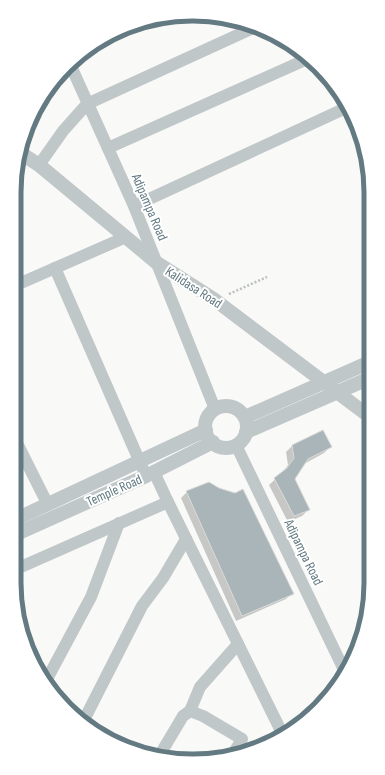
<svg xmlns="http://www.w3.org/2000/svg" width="385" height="775" font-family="'Sofia Sans Condensed',sans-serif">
  <rect width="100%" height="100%" fill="#f9f9f7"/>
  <g fill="#0003">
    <polygon points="292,446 330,447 324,453 304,464 294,479 308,510 302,516 288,522 269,485 283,472 288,465 286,452"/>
    <polygon points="187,492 292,593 286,599 236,621 181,498"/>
  </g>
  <g fill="#a9b5b9" stroke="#dbdbd9">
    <polygon points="323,430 332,447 308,459 295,479 310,510 294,516 274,478 287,468 294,458 292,445"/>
    <polygon points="209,482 219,488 235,493 243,489 294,594 242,616 186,491"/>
  </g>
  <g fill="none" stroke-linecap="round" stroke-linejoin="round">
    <polyline stroke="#babfc1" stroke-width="2.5" stroke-dasharray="2 2" stroke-linecap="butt" points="229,294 267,277"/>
    <g stroke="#c0c7c9" stroke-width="12">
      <polyline points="118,33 140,23"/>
      <polyline points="70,64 134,206 215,409"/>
      <polyline points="108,148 305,60"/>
      <polyline points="39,165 63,131 87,104 253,28"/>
      <polyline points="134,206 348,107"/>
      <polyline points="55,268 146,476"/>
      <polyline points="14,286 126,237"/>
      <polyline points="14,437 48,505"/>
      <polyline points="236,445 345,672"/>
      <polyline points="154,472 168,502"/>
      <polyline points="14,570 168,502 283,735"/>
      <polyline points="46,681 91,597 119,523"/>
      <polyline points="190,711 203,716 242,739 233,754"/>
      <polyline points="84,720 142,606 163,578 186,539"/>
      <polyline points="158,758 183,716 190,711 200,687 238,644"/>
    </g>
    <g stroke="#c0c7c9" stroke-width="14">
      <polyline points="22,154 39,165 157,263 215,300 370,417"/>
      <circle cx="226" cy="427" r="21"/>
      <polyline points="245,417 370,362"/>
      <polyline points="246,432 370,378"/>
      <polyline points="14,520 206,430"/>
      <polyline points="14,535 146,476 213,442"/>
    </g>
  </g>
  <g text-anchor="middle" stroke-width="4" stroke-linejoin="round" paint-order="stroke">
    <g font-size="14" fill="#637a83" stroke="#fff">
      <text transform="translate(150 207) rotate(67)" y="5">Adipampa Road</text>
      <text transform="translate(194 287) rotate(33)" y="5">Kalidasa Road</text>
      <text transform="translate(114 490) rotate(-24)" y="5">Temple Road</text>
      <text transform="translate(304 552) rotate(64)" y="5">Adipampa Road</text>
    </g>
  </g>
  <path d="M0 0H385V775H0ZM192 21H193A171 171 0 0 1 364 192V583A171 171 0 0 1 193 754H192A171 171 0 0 1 21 583V192A171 171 0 0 1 192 21Z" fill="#fff" fill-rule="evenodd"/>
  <path fill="none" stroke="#637a83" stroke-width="5" d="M192 21H193A171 171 0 0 1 364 192V583A171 171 0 0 1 193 754H192A171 171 0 0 1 21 583V192A171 171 0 0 1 192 21Z"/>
</svg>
